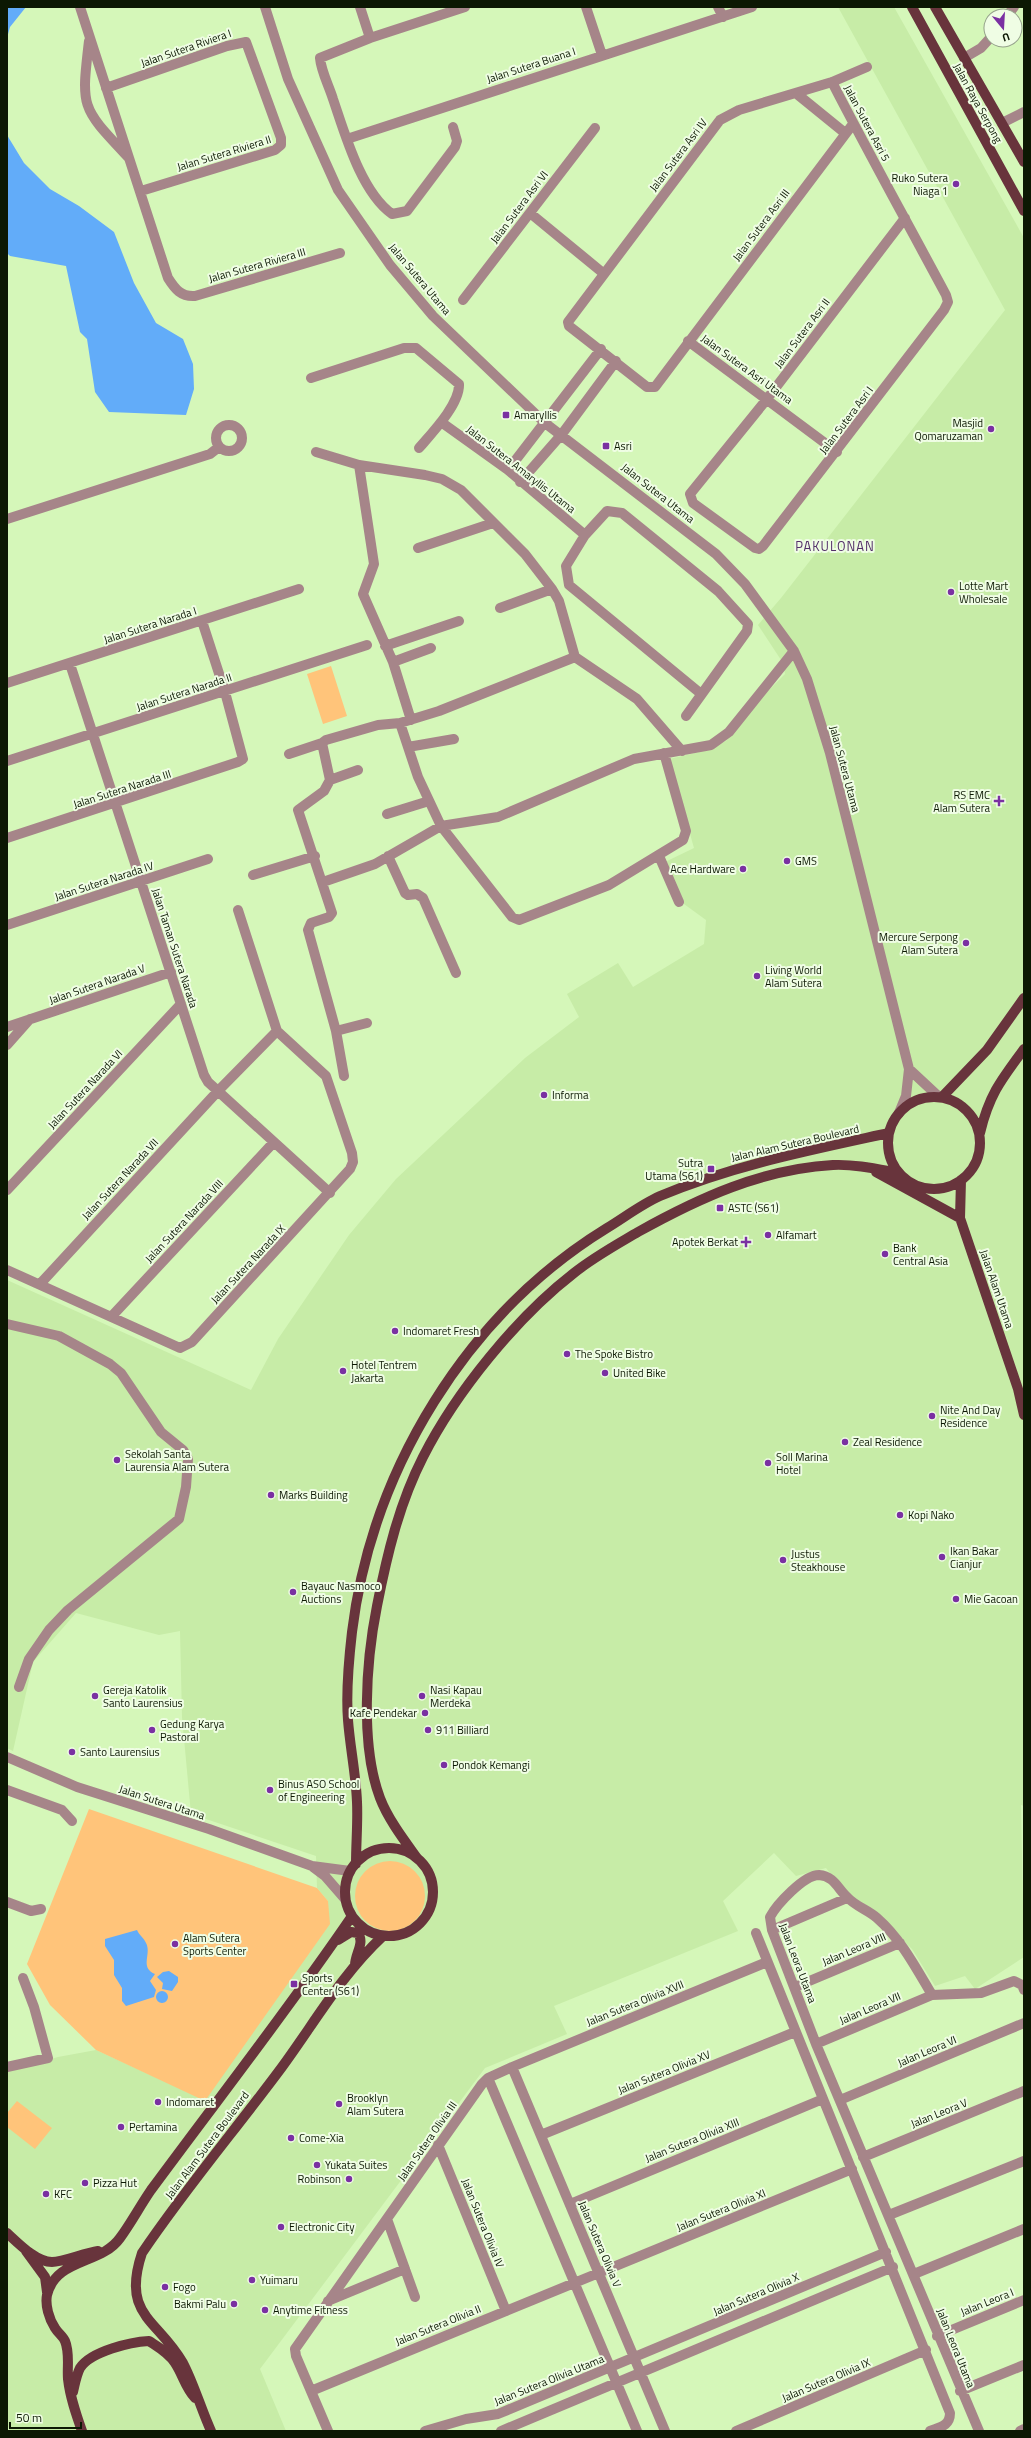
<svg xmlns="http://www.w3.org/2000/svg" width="1031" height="2438" viewBox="0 0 1031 2438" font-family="'Titillium Web',sans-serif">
	<rect width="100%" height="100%" fill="#d5f7b9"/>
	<path fill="#c7eca7" d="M 838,7 L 894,7 L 1024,238 L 1024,1806 L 1021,1805 L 1024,1957 L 975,1989 L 965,1976 L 935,1986 L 912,1949 L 865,1904 L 855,1906 L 826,1868 L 796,1876 L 774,1853 L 723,1901 L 738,1931 L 554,2006 L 567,2034 L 485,2068 L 260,2369 L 286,2431 L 10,2431 L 7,2424 L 7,2072 L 58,2057 L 96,2050 L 205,2100 L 328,1901 L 317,1888 L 316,1856 L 191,1814 L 182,1717 L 180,1631 L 159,1635 L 76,1613 L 33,1662 L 13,1751 L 7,1748 L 7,1280 L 251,1390 L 278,1339 L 349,1235 L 396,1179 L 525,1058 L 579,1017 L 567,994 L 618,963 L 633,987 L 704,944 L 706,920 L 684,904 L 665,862 L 694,848 L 669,759 L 700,752 L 726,741 L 763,696 L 785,674 L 783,663 L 758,625 L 781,598 L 1005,310 Z"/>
	<path fill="#ffc47a" d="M 331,666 L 347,716 L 323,724 L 307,674 Z
		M 89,1809 L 317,1888 L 328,1901 L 330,1924 L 205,2101 L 96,2050 L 50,2005 L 27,1964 Z
		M355 1896a35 35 0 1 1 70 0a35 35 0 1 1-70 0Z
		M 17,2101 L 52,2128 L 35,2149 L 7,2127 L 7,2113 Z"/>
	<path fill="#62acf9" d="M 7,7 L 26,7 L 10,27 L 7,38 Z
		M 7,135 L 24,163 L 50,189 L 79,206 L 114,232 L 134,283 L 156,323 L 183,339 L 193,364 L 194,389 L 186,415 L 109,412 L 95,392 L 87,339 L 80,332 L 66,266 L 10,256 L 7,253 Z
		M 137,1930 C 139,1935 144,1938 146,1943 C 152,1954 139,1967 155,1974 L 150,1981 L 156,1990 L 154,1997 L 126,2006 L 122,2001 L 122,1988 L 114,1975 L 114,1960 L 105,1946 L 105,1939 Z
		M 169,1971 L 178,1977 L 178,1982 L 172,1991 L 162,1989 L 163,1983 L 157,1977 L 163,1972 Z
		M156 1997a6 6 0 1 1 12 0a6 6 0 1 1-12 0Z"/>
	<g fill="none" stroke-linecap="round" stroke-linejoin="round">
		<path stroke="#a68589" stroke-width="10" d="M 80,7 L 168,278 C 175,289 181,297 195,296 L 340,253
			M 265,7 L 288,79 L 338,190 L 390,265 L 433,316 L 545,423 L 716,554 L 745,584 L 794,651 L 807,679 L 830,753 L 909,1069 L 906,1096 L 899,1113
			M 360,7 L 370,38
			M 586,7 L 602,55
			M 718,7 L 723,17
			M 1007,16 L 1014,7
			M 89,41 C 81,109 81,107 128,157
			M 964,58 L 981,48 L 991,37
			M 832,82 C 869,154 908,224 946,295 L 948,302 L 944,310 L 763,546 L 759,549 L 755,548 L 693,503 L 690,494 L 767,399 L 905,218
			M 106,88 L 227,46 L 246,42 L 281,138 L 281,145 L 275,150 L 141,191
			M 797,94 L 845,133
			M 1002,123 L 1024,112
			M 853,124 L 655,387 L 647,387 L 569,326 L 568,322 L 720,120 L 739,110 L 832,82 L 867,67
			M 453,127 L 457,141 L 455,147 L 407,211 L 392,214 C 361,192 345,134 333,99 C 329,86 321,71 320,58 L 370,38 L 465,7
			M 347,139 L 752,7
			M 530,213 L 603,273
			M 463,300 L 595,128
			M 688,341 L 837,452
			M 311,378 L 404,348 L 416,348 L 459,384 C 460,404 432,433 419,448
			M 441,422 L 508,470 L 585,535
			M216 438a13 13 0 1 1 26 0a13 13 0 1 1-26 0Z
			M 316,452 L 359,465 L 425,475 L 442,479 L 461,490 L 525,554 L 552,589
			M 359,465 L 374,564 L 363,594 L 393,662 L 411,720
			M 508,470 L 601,349
			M 520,482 L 562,434 L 616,361
			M 7,519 L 210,454 L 219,447
			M 418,548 L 493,523
			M 500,608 L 552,589 L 559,601 L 575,657
			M 385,646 L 459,621
			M 393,662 L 431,648
			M 70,664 L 204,1075 L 208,1082 L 330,1193
			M 7,683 L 299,589
			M 686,716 L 747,631 L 748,624 L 718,591 L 622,513 L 607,511 L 585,535 L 566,566 L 569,585 L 700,693
			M 400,723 L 418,777 L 441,826 L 498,817 L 634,759 L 711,745 L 729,732 L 794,651
			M 408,747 L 454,739
			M 289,754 L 322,743
			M 7,761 L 367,645
			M 330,780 L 358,770
			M 387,814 L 429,801
			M 7,838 L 238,762 L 243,759 L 225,692 L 202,621
			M 388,856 L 405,893 L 408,895 L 417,894 L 423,898 L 456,973
			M 659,856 L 679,902
			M 253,875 L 315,856
			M 323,882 L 375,864 L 441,826 L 512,917 L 519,920 L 609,885 L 683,840 L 686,831 L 664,753
			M 7,925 L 208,859
			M 7,1027 L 171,972
			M 336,1031 L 367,1023
			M 7,1045 L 30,1019
			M 909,1069 L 938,1096
			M 344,1076 L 336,1031 L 308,930 L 311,923 L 329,917 L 332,913 L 298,810 L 324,791 L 330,780 L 322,743 L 326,740 L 378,725 L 400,723 L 439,711 L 575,657 L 637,699 L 682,751
			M 7,1190 L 181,1004
			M 7,1270 L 180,1348 L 192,1342 L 350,1169 L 353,1162 L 352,1153 L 326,1076 L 277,1031 L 238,910
			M 40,1284 L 218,1091 L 277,1031
			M 112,1316 L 274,1142
			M 7,1324 L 59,1336 L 110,1364 L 121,1373 L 161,1432 L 183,1450 L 188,1459 L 186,1487 L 179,1519 L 68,1610 L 49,1630 L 29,1659 L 19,1687
			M 7,1757 L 77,1787 L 209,1829 L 312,1866 L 350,1871
			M 7,1790 L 62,1810 L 72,1821
			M 313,1867 L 325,1876 L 345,1899
			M 7,1902 L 31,1911 L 41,1909
			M 772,1930 L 847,1898
			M 756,1933 L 950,2413 C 950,2426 940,2427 930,2431
			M 795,1987 L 900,1943
			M 816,2044 L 932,1995
			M 7,2067 L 48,2058 L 34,2007 L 23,1978
			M 512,2067 L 665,2431
			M 488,2078 L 637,2431
			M 840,2100 L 1024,2023
			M 541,2135 L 795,2032
			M 438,2145 L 506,2311
			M 863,2157 L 1024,2091
			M 570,2204 L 823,2099
			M 889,2215 L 1024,2161
			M 387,2219 L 415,2297
			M 914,2274 L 1024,2229
			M 328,2301 L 405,2269
			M 937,2336 L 1024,2300
			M 311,2391 L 852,2169
			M 960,2391 L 1024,2365
			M 328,2431 L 296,2356 L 295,2349 L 482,2084 L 488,2078 L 512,2067 L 767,1962
			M 425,2431 L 466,2419 L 498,2414 L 886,2252
			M 501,2431 L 893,2267
			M 736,2431 L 926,2350
			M 979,2431 L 816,2044 L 772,1930 L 770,1917 C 777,1904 804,1875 819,1875 C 834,1876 838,1889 847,1897 C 855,1906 868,1910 877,1918 C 901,1939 916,1968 932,1995 L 981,1993 L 1014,1981 L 1022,1985 L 1024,1990
			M 1020,2431 L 1024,2429"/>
		<path stroke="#68343c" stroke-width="10" d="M 912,7 L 1024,211
			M 935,7 L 1024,162
			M888 1143a46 46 0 1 1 92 0a46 46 0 1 1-92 0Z
			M 942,1097 L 987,1050 L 1024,998
			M 980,1133 C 989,1095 1001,1080 1024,1049
			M 876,1172 L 960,1218
			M 961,1180 L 960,1218 L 1018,1389 L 1024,1415
			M345 1892a44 44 0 1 1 88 0a44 44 0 1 1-88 0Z
			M 417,1858 C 404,1840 388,1819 380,1798 C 360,1745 366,1661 377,1606 C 387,1555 399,1504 423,1457 C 456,1392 517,1317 574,1273 C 594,1257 616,1245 638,1232 C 699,1198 762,1169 833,1165 C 855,1164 877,1169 899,1173
			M 356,1864 C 356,1843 358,1822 357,1802 C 356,1775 350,1747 348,1720 C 346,1695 349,1658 352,1632 C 372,1469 467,1314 607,1228 C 625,1217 642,1204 660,1196 C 734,1165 811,1150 889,1133
			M 338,1940 L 351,1932 L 358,1933 C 365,1943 355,1954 355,1965
			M 7,2233 C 18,2243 36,2262 52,2262 C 63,2262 84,2253 98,2251
			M 26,2251 L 45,2277 L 47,2292
			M 73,2392 C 75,2384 76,2376 80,2368 C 91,2351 131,2342 149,2341 C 158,2347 169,2353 175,2363 C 183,2375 185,2387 195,2398
			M 82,2431 C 76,2414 70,2397 68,2379 C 67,2366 70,2353 65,2341 C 63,2336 58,2333 55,2328 C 49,2319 45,2305 47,2295 C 56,2258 101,2265 120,2238 C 131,2223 140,2206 151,2190 C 218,2099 288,2010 352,1916
			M 211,2431 C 201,2409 194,2384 183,2363 C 158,2319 121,2316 142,2253 C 185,2189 236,2129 282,2067 C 315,2022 342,1974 383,1936"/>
	</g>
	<g fill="#7a30a2" stroke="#effde4" stroke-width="1.5">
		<circle cx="956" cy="184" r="4"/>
		<rect x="502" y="411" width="8" height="8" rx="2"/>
		<circle cx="991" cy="429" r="4"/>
		<rect x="602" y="442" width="8" height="8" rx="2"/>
		<circle cx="951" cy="592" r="4"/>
		<path d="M997 795h4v4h4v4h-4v4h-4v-4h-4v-4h4z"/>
		<circle cx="787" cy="861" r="4"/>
		<circle cx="743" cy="869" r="4"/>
		<circle cx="966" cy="943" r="4"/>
		<circle cx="757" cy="976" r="4"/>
		<circle cx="544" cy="1095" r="4"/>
		<rect x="707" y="1165" width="8" height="8" rx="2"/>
		<rect x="716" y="1204" width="8" height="8" rx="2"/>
		<circle cx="768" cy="1235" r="4"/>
		<path d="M744 1236h4v4h4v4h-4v4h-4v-4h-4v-4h4z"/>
		<circle cx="885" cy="1254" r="4"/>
		<circle cx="395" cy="1331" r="4"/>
		<circle cx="567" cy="1354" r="4"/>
		<circle cx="343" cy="1371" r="4"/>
		<circle cx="605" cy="1373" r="4"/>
		<circle cx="932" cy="1416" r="4"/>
		<circle cx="845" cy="1442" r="4"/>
		<circle cx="117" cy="1460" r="4"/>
		<circle cx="768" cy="1463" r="4"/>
		<circle cx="271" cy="1495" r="4"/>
		<circle cx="900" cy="1515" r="4"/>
		<circle cx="942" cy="1557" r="4"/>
		<circle cx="783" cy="1560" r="4"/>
		<circle cx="293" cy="1592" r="4"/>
		<circle cx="956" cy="1599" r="4"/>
		<circle cx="95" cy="1696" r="4"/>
		<circle cx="422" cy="1696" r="4"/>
		<circle cx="425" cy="1713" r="4"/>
		<circle cx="152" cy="1730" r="4"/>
		<circle cx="428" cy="1730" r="4"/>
		<circle cx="72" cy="1752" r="4"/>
		<circle cx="444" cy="1765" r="4"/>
		<circle cx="270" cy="1790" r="4"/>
		<circle cx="175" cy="1944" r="4"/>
		<rect x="290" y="1980" width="8" height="8" rx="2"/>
		<circle cx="158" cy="2102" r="4"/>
		<circle cx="339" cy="2104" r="4"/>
		<circle cx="121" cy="2127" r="4"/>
		<circle cx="291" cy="2138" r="4"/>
		<circle cx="317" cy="2165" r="4"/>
		<circle cx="349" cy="2179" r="4"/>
		<circle cx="85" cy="2183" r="4"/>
		<circle cx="46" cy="2194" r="4"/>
		<circle cx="281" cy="2227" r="4"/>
		<circle cx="252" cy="2280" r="4"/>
		<circle cx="165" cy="2287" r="4"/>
		<circle cx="234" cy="2304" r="4"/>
		<circle cx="265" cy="2310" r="4"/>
	</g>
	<g text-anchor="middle" stroke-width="4" stroke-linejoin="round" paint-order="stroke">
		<g font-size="11" fill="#0c1803" stroke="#effde4">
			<text transform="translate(186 48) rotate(-19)" y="4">Jalan Sutera Riviera I</text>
			<text transform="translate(531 65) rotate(-18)" y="4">Jalan Sutera Buana I</text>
			<text transform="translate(978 103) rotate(61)" y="4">Jalan Raya Serpong</text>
			<text transform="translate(867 123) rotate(62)" y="4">Jalan Sutera Asri 5</text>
			<text transform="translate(224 153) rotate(-17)" y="4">Jalan Sutera Riviera II</text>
			<text transform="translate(678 155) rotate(-53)" y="4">Jalan Sutera Asri IV</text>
			<text transform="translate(519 207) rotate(-53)" y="4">Jalan Sutera Asri VI</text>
			<text transform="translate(761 225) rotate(-53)" y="4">Jalan Sutera Asri III</text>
			<text transform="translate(257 265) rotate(-16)" y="4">Jalan Sutera Riviera III</text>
			<text transform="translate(420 279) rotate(50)" y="4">Jalan Sutera Utama</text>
			<text transform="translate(802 333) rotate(-53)" y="4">Jalan Sutera Asri II</text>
			<text transform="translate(747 369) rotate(36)" y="4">Jalan Sutera Asri Utama</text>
			<text transform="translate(846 420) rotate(-53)" y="4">Jalan Sutera Asri I</text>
			<text transform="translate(521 469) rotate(38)" y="4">Jalan Sutera Amaryllis Utama</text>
			<text transform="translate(658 493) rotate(38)" y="4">Jalan Sutera Utama</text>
			<text transform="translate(150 625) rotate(-18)" y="4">Jalan Sutera Narada I</text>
			<text transform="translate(184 692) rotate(-18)" y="4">Jalan Sutera Narada II</text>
			<text transform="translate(845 769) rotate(75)" y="4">Jalan Sutera Utama</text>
			<text transform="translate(122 789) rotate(-18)" y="4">Jalan Sutera Narada III</text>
			<text transform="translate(104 881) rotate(-18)" y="4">Jalan Sutera Narada IV</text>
			<text transform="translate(175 948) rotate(72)" y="4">Jalan Taman Sutera Narada</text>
			<text transform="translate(97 984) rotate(-19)" y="4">Jalan Sutera Narada V</text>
			<text transform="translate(85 1089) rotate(-47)" y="4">Jalan Sutera Narada VI</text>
			<text transform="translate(795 1143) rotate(-13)" y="4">Jalan Alam Sutera Boulevard</text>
			<text transform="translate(120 1179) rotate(-47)" y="4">Jalan Sutera Narada VII</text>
			<text transform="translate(184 1221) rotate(-47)" y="4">Jalan Sutera Narada VIII</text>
			<text transform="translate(248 1264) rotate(-47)" y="4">Jalan Sutera Narada IX</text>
			<text transform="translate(997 1289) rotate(71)" y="4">Jalan Alam Utama</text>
			<text transform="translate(162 1802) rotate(18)" y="4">Jalan Sutera Utama</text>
			<text transform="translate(854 1949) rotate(-23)" y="4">Jalan Leora VIII</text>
			<text transform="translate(798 1963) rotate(69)" y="4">Jalan Leora Utama</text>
			<text transform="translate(635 2003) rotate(-22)" y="4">Jalan Sutera Olivia XVII</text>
			<text transform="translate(870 2008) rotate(-23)" y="4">Jalan Leora VII</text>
			<text transform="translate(927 2051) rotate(-23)" y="4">Jalan Leora VI</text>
			<text transform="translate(664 2072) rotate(-22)" y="4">Jalan Sutera Olivia XV</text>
			<text transform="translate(939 2113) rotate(-22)" y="4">Jalan Leora V</text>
			<text transform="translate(692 2140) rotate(-22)" y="4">Jalan Sutera Olivia XIII</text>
			<text transform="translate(427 2141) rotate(-55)" y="4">Jalan Sutera Olivia III</text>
			<text transform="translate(207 2145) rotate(-53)" y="4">Jalan Alam Sutera Boulevard</text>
			<text transform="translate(721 2210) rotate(-22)" y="4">Jalan Sutera Olivia XI</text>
			<text transform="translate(483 2223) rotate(68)" y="4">Jalan Sutera Olivia IV</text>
			<text transform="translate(600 2244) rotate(67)" y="4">Jalan Sutera Olivia V</text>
			<text transform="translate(756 2294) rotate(-23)" y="4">Jalan Sutera Olivia X</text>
			<text transform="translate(987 2302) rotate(-22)" y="4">Jalan Leora I</text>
			<text transform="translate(438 2325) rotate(-22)" y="4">Jalan Sutera Olivia II</text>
			<text transform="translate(956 2348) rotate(68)" y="4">Jalan Leora Utama</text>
			<text transform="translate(549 2380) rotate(-22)" y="4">Jalan Sutera Olivia Utama</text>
			<text transform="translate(826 2380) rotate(-23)" y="4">Jalan Sutera Olivia IX</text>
		</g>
		<g font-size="11" fill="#0c1803" stroke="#effde4" text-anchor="start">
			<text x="948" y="182" text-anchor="end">Ruko Sutera<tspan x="948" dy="13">Niaga 1</tspan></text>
			<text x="514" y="419">Amaryllis</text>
			<text x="983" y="427" text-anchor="end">Masjid<tspan x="983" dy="13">Qomaruzaman</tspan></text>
			<text x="614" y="450">Asri</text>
			<text x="959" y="590">Lotte Mart<tspan x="959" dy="13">Wholesale</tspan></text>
			<text x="990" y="799" text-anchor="end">RS EMC<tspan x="990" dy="13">Alam Sutera</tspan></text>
			<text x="795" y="865">GMS</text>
			<text x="735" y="873" text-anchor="end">Ace Hardware</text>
			<text x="958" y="941" text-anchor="end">Mercure Serpong<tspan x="958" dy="13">Alam Sutera</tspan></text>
			<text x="765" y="974">Living World<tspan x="765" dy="13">Alam Sutera</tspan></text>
			<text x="552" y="1099">Informa</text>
			<text x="703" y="1167" text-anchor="end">Sutra<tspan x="703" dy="13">Utama (S61)</tspan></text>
			<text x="728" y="1212">ASTC (S61)</text>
			<text x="776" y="1239">Alfamart</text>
			<text x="738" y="1246" text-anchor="end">Apotek Berkat</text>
			<text x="893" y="1252">Bank<tspan x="893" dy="13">Central Asia</tspan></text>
			<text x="403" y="1335">Indomaret Fresh</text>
			<text x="575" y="1358">The Spoke Bistro</text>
			<text x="351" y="1369">Hotel Tentrem<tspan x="351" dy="13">Jakarta</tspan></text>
			<text x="613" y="1377">United Bike</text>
			<text x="940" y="1414">Nite And Day<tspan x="940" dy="13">Residence</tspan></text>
			<text x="853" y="1446">Zeal Residence</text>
			<text x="125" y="1458">Sekolah Santa<tspan x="125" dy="13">Laurensia Alam Sutera</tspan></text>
			<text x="776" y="1461">Soll Marina<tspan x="776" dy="13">Hotel</tspan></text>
			<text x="279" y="1499">Marks Building</text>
			<text x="908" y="1519">Kopi Nako</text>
			<text x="950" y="1555">Ikan Bakar<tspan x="950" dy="13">Cianjur</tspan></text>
			<text x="791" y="1558">Justus<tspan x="791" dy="13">Steakhouse</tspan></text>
			<text x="301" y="1590">Bayauc Nasmoco<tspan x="301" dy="13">Auctions</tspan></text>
			<text x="964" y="1603">Mie Gacoan</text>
			<text x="103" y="1694">Gereja Katolik<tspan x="103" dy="13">Santo Laurensius</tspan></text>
			<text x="430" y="1694">Nasi Kapau<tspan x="430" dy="13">Merdeka</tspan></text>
			<text x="417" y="1717" text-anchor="end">Kafe Pendekar</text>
			<text x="160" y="1728">Gedung Karya<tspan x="160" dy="13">Pastoral</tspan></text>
			<text x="436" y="1734">911 Billiard</text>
			<text x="80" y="1756">Santo Laurensius</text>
			<text x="452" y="1769">Pondok Kemangi</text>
			<text x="278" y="1788">Binus ASO School<tspan x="278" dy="13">of Engineering</tspan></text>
			<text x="183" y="1942">Alam Sutera<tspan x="183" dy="13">Sports Center</tspan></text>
			<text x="302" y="1982">Sports<tspan x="302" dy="13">Center (S61)</tspan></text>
			<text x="347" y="2102">Brooklyn<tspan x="347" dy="13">Alam Sutera</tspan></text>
			<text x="166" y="2106">Indomaret</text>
			<text x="129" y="2131">Pertamina</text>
			<text x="299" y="2142">Come-Xia</text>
			<text x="325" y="2169">Yukata Suites</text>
			<text x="341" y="2183" text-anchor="end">Robinson</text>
			<text x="93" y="2187">Pizza Hut</text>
			<text x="54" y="2198">KFC</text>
			<text x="289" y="2231">Electronic City</text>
			<text x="260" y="2284">Yuimaru</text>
			<text x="173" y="2291">Fogo</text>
			<text x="226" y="2308" text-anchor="end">Bakmi Palu</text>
			<text x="273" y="2314">Anytime Fitness</text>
		</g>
		<g font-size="13" letter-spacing="1" fill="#533069" stroke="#effde4">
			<text x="835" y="551">PAKULONAN</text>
		</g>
	</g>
	<rect width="1031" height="2438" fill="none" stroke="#0c1803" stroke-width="16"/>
	<g transform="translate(1003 28) rotate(162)"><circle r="19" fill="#effde4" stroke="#94a18a"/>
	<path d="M0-3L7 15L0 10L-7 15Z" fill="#7a30a2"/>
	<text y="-6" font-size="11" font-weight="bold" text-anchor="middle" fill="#0c1803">U</text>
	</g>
	<path d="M10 2422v6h71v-6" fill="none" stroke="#0c1803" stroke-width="2"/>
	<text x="16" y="2422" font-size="12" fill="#0c1803" stroke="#effde4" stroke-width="3" paint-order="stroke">50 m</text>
</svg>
